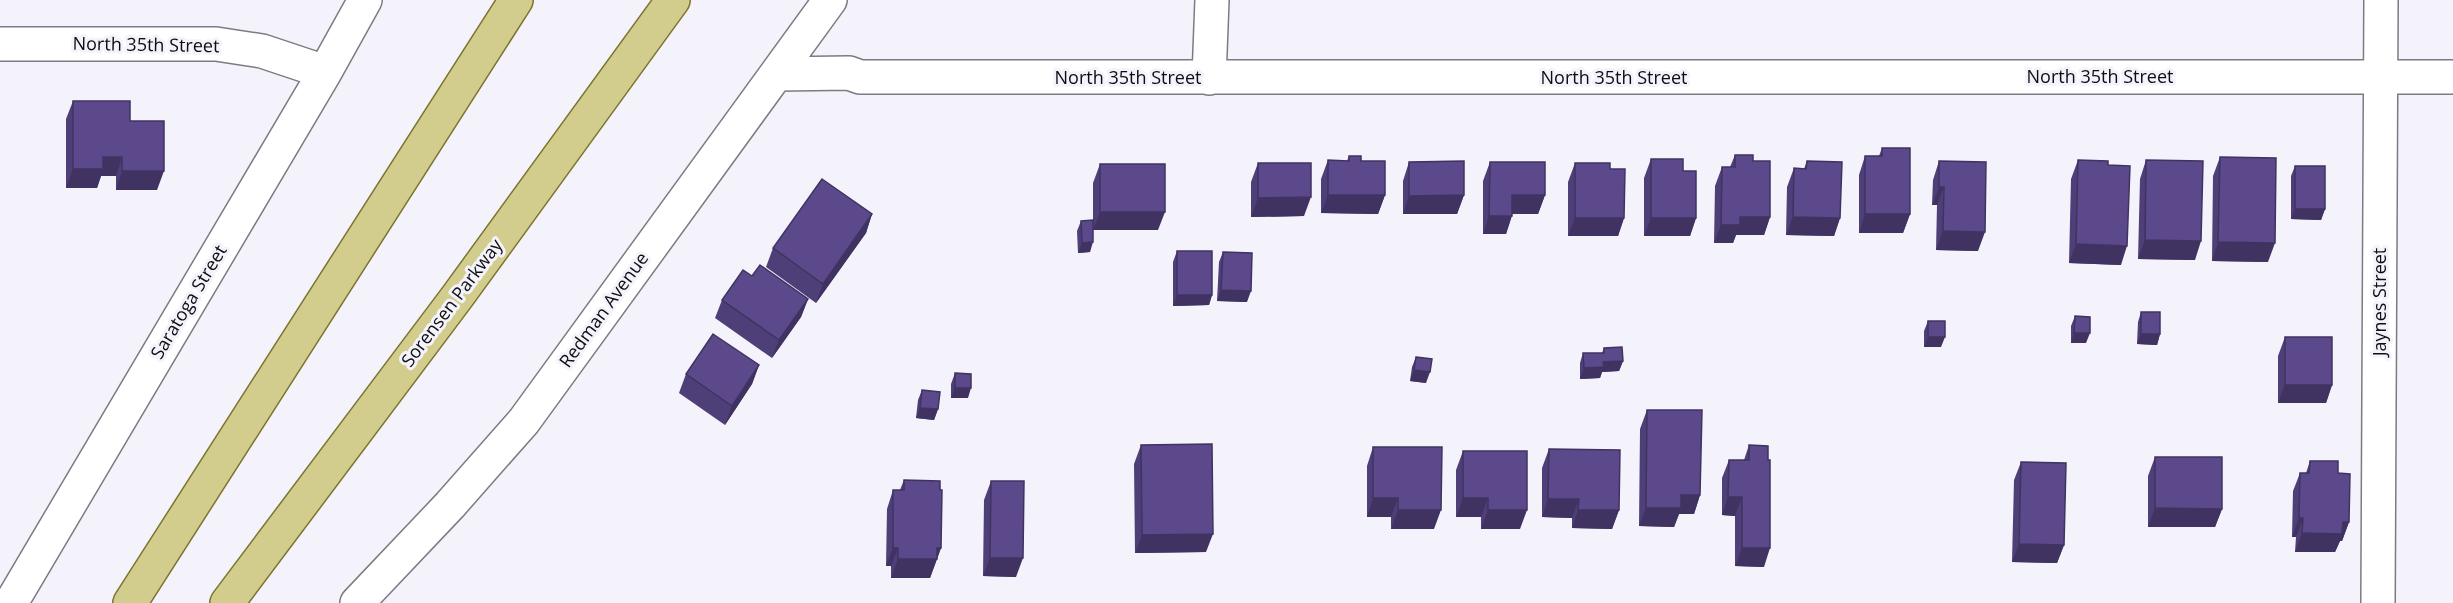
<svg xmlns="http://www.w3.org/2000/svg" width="2453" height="603" viewBox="0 0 2453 603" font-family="'Open Sans',sans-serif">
	<rect width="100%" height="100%" fill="#f4f3fb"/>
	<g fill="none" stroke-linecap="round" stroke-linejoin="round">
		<defs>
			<path id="minor" d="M 0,44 L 216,44 L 262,51 L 325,72
				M 777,74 L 849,73 L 860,77 L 2453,77
				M 1209,78 L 1212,0
				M 11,603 L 325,72 L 365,0
				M 357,603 L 450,505 L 524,421 L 830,0
				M 2378,603 L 2381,0"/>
			<path id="primary" d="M 130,603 L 516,0
				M 227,603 L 457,297 L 673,0"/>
		</defs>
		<use href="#minor" stroke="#7c7b82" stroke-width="36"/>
		<use href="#primary" stroke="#7b7430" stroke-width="36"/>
		<use href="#minor" stroke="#fff" stroke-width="33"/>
		<use href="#primary" stroke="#d3cd8d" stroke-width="33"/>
	</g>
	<path fill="#4e3f78" d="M 73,101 L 130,121 L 157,190 L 116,190 L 116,176 L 101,176 L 97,188 L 66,188 L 66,119 Z
		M 1882,148 L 1910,214 L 1903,233 L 1859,233 L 1859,175 L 1865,156 L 1879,156 Z
		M 1735,155 L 1753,161 L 1770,217 L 1764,235 L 1736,235 L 1733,243 L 1714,243 L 1715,186 L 1722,167 L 1730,167 Z
		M 1349,156 L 1361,161 L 1385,195 L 1378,214 L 1321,213 L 1321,179 L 1328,160 L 1347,161 Z
		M 2220,157 L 2268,262 L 2212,261 L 2213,176 Z
		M 1651,159 L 1683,171 L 1696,218 L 1690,236 L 1644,236 L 1644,178 Z
		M 2078,160 L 2108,165 L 2121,265 L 2069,263 L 2071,179 Z
		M 2146,160 L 2195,260 L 2138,259 L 2140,179 Z
		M 1807,161 L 1840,218 L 1834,236 L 1786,235 L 1787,187 L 1794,168 L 1804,169 Z
		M 1939,161 L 1978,251 L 1936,250 L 1937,205 L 1932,205 L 1933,180 Z
		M 1409,162 L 1464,195 L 1457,214 L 1403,214 L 1403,181 Z
		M 1490,162 L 1545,195 L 1538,214 L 1512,214 L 1506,234 L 1483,234 L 1483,181 Z
		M 1258,163 L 1304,216 L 1251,217 L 1251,182 Z
		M 1575,163 L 1610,169 L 1624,218 L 1618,236 L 1568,236 L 1568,182 Z
		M 1100,164 L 1158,230 L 1093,230 L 1090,252 L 1078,253 L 1077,231 L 1081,221 L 1093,228 L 1093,183 Z
		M 2295,166 L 2325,209 L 2321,220 L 2291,219 L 2291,176 Z
		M 872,214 L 866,233 L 816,303 L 766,267 L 773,248 Z
		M 1177,251 L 1212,295 L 1209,305 L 1173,306 L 1173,262 Z
		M 1223,252 L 1247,302 L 1217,301 L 1219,262 Z
		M 752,276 L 808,299 L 801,317 L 772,358 L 715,318 L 722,300 Z
		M 2141,312 L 2160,334 L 2157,345 L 2137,344 L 2138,322 Z
		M 2075,316 L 2086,343 L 2071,343 L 2071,326 Z
		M 1928,321 L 1941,347 L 1924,347 L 1924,331 Z
		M 2285,337 L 2332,385 L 2326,403 L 2278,403 L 2278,356 Z
		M 1604,348 L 1623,361 L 1619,371 L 1602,372 L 1600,378 L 1580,379 L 1580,363 L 1583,353 L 1602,353 Z
		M 1416,357 L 1426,383 L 1410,381 L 1412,367 Z
		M 759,365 L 752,384 L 725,425 L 679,393 L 686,374 Z
		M 955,373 L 968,398 L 951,398 L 951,384 Z
		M 922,390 L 938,409 L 934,420 L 916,418 L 918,400 Z
		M 1647,410 L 1700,495 L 1694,514 L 1679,514 L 1674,527 L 1639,526 L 1640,429 Z
		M 1141,445 L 1206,552 L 1135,553 L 1134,464 Z
		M 1749,445 L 1764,567 L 1735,566 L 1735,516 L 1722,515 L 1722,478 L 1729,460 L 1744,460 Z
		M 1373,447 L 1434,529 L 1391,529 L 1391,517 L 1367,517 L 1367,466 Z
		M 1549,449 L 1619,510 L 1612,529 L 1572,528 L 1572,518 L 1542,517 L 1542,468 Z
		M 1463,451 L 1520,529 L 1481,529 L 1481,517 L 1456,517 L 1456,470 Z
		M 2155,457 L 2222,509 L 2215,527 L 2148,527 L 2148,476 Z
		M 2310,461 L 2338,473 L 2349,522 L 2342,541 L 2340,541 L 2335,552 L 2295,552 L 2296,537 L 2292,537 L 2293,491 L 2300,473 L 2306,473 Z
		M 2021,462 L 2064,545 L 2057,563 L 2012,562 L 2014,480 Z
		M 904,480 L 941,548 L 930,578 L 891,578 L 891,566 L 886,566 L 887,509 L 893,490 L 900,490 Z
		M 991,481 L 1016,577 L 983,576 L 984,500 Z"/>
	<path fill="#403361" d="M 103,157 L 122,157 L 116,176 L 101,176 L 97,188 L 66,188 L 73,169 Z
		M 122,171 L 164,171 L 157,190 L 116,190 Z
		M 1939,187 L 1944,187 L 1937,205 L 1932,205 Z
		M 1328,195 L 1385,195 L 1378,214 L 1321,213 Z
		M 1464,195 L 1457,214 L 1403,214 L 1409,196 Z
		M 1512,195 L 1545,195 L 1538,214 L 1506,214 Z
		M 1311,197 L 1304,216 L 1251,217 L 1258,198 Z
		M 2295,209 L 2325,209 L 2321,220 L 2291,219 Z
		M 1100,212 L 1165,212 L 1158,230 L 1093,230 Z
		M 872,214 L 866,233 L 816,303 L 823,284 Z
		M 1865,214 L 1910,214 L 1903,233 L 1859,233 Z
		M 1489,216 L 1512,216 L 1506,234 L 1483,234 Z
		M 1740,217 L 1770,217 L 1764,235 L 1736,235 L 1733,243 L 1714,243 L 1721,225 Z
		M 1793,217 L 1840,218 L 1834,236 L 1786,235 Z
		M 1575,218 L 1624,218 L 1618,236 L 1568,236 Z
		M 1651,218 L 1696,218 L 1690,236 L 1644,236 Z
		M 1943,231 L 1985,232 L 1978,251 L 1936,250 Z
		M 2145,240 L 2201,241 L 2195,260 L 2138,259 Z
		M 1093,242 L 1090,252 L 1078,253 L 1082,243 Z
		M 2218,242 L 2275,243 L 2268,262 L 2212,261 Z
		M 2076,244 L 2127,246 L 2121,265 L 2069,263 Z
		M 1221,290 L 1251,291 L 1247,302 L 1217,301 Z
		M 1177,295 L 1212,295 L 1209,305 L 1173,306 Z
		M 808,299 L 801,317 L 772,358 L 779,340 Z
		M 2074,333 L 2090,333 L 2086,343 L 2071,343 Z
		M 2141,334 L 2160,334 L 2157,345 L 2137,344 Z
		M 1928,337 L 1945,337 L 1941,347 L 1924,347 Z
		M 1623,361 L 1619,371 L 1602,372 L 1600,378 L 1580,379 L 1584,368 L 1603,362 Z
		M 759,365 L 752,384 L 725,425 L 732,406 Z
		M 1414,370 L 1430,372 L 1426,383 L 1410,381 Z
		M 2285,385 L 2332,385 L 2326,403 L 2278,403 Z
		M 955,388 L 971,388 L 968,398 L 951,398 Z
		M 920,408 L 938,409 L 934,420 L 916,418 Z
		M 1681,495 L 1700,495 L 1694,514 L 1679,514 L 1674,527 L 1639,526 L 1646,508 Z
		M 1728,497 L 1742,497 L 1735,516 L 1722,515 Z
		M 1373,498 L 1398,498 L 1391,517 L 1367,517 Z
		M 1463,498 L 1488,498 L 1481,517 L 1456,517 Z
		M 1548,499 L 1579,499 L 1572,518 L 1542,517 Z
		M 2155,508 L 2222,509 L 2215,527 L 2148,527 Z
		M 1398,510 L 1441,510 L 1434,529 L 1391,529 Z
		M 1488,510 L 1527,510 L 1520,529 L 1481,529 Z
		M 1578,510 L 1619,510 L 1612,529 L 1572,528 Z
		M 2299,518 L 2303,518 L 2296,537 L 2292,537 Z
		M 2343,522 L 2349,522 L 2342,541 L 2340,541 L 2335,552 L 2295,552 L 2302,533 Z
		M 1213,534 L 1206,552 L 1135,553 L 1142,535 Z
		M 2019,544 L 2064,545 L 2057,563 L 2012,562 Z
		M 893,548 L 898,548 L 891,566 L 886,566 Z
		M 937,548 L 941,548 L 930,578 L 891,578 L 898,559 Z
		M 1742,548 L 1770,548 L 1764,567 L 1735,566 Z
		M 990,558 L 1023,558 L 1016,577 L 983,576 Z"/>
	<path fill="#5b498b" stroke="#403361" stroke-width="1.5" d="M 73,101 L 130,101 L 130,121 L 164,121 L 164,171 L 122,171 L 122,157 L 103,157 L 103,169 L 73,169 Z
		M 1882,148 L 1910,148 L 1910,214 L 1865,214 L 1865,156 L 1882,156 Z
		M 1735,155 L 1753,155 L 1753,161 L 1770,161 L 1770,217 L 1740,217 L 1740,225 L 1721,225 L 1722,167 L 1735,167 Z
		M 1349,156 L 1361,156 L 1361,161 L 1385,161 L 1385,195 L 1328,195 L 1328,160 L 1349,161 Z
		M 2220,157 L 2276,158 L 2275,243 L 2218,242 Z
		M 1651,159 L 1683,159 L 1683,171 L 1696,171 L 1696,218 L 1651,218 Z
		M 2078,160 L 2108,161 L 2108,165 L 2130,166 L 2127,246 L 2076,244 Z
		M 2146,160 L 2203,161 L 2201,241 L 2145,240 Z
		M 1464,161 L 1464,195 L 1409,196 L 1409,162 Z
		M 1807,161 L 1842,162 L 1840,218 L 1793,217 L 1794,168 L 1806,169 Z
		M 1939,161 L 1986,162 L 1985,232 L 1943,231 L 1944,187 L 1939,187 Z
		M 1490,162 L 1545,162 L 1545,195 L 1512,195 L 1512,216 L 1489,216 Z
		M 1258,163 L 1311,163 L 1311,197 L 1258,198 Z
		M 1575,163 L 1610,163 L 1610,169 L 1625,169 L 1624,218 L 1575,218 Z
		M 1100,164 L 1165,164 L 1165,212 L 1100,212 Z
		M 2295,166 L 2325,166 L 2325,209 L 2295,209 Z
		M 822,179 L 872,214 L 823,284 L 773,248 Z
		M 1093,220 L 1093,242 L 1082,243 L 1081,221 Z
		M 1177,251 L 1212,251 L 1212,295 L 1177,295 Z
		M 1223,252 L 1252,253 L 1251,291 L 1221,290 Z
		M 760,265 L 808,299 L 779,340 L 722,300 L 743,270 L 752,276 Z
		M 2141,312 L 2160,312 L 2160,334 L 2141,334 Z
		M 2075,316 L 2090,317 L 2090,333 L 2074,333 Z
		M 1928,321 L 1945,321 L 1945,337 L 1928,337 Z
		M 713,334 L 759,365 L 732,406 L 686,374 Z
		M 2285,337 L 2332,337 L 2332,385 L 2285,385 Z
		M 1622,347 L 1623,361 L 1603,362 L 1604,367 L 1584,368 L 1583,353 L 1604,353 L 1604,348 Z
		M 1416,357 L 1432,359 L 1430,372 L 1414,370 Z
		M 955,373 L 971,374 L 971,388 L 955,388 Z
		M 922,390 L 940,392 L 938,409 L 920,408 Z
		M 1647,410 L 1702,410 L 1700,495 L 1681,495 L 1681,508 L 1646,508 Z
		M 1212,444 L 1213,534 L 1142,535 L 1141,445 Z
		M 1749,445 L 1768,446 L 1768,460 L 1770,460 L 1770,548 L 1742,548 L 1742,497 L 1728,497 L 1729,460 L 1749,460 Z
		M 1373,447 L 1442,447 L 1441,510 L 1398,510 L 1398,498 L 1373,498 Z
		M 1549,449 L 1620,450 L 1619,510 L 1578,510 L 1579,499 L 1548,499 Z
		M 1463,451 L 1527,451 L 1527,510 L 1488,510 L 1488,498 L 1463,498 Z
		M 2155,457 L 2222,457 L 2222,509 L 2155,508 Z
		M 2310,461 L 2338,461 L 2338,473 L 2350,474 L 2349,522 L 2343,522 L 2342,534 L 2302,533 L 2303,518 L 2299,518 L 2300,473 L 2309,473 Z
		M 2021,462 L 2066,463 L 2064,545 L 2019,544 Z
		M 904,480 L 940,481 L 940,490 L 942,490 L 941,548 L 937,548 L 937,559 L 898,559 L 898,548 L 893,548 L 893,490 L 904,490 Z
		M 991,481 L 1024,481 L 1023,558 L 990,558 Z"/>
	<g text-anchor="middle" stroke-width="6" stroke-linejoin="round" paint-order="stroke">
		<g font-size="18" fill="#0e0d10" stroke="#f4f3fb">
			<text transform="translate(146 45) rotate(1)" y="6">North 35th Street</text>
			<text x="2100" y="83">North 35th Street</text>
			<text x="1128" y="84">North 35th Street</text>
			<text x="1614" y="84">North 35th Street</text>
			<text transform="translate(189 302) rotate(-59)" y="6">Saratoga Street</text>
			<text transform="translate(2380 302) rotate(-90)" y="6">Jaynes Street</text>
			<text transform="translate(452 303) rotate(-53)" y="6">Sorensen Parkway</text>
			<text transform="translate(604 310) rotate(-54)" y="6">Redman Avenue</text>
		</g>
	</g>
</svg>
